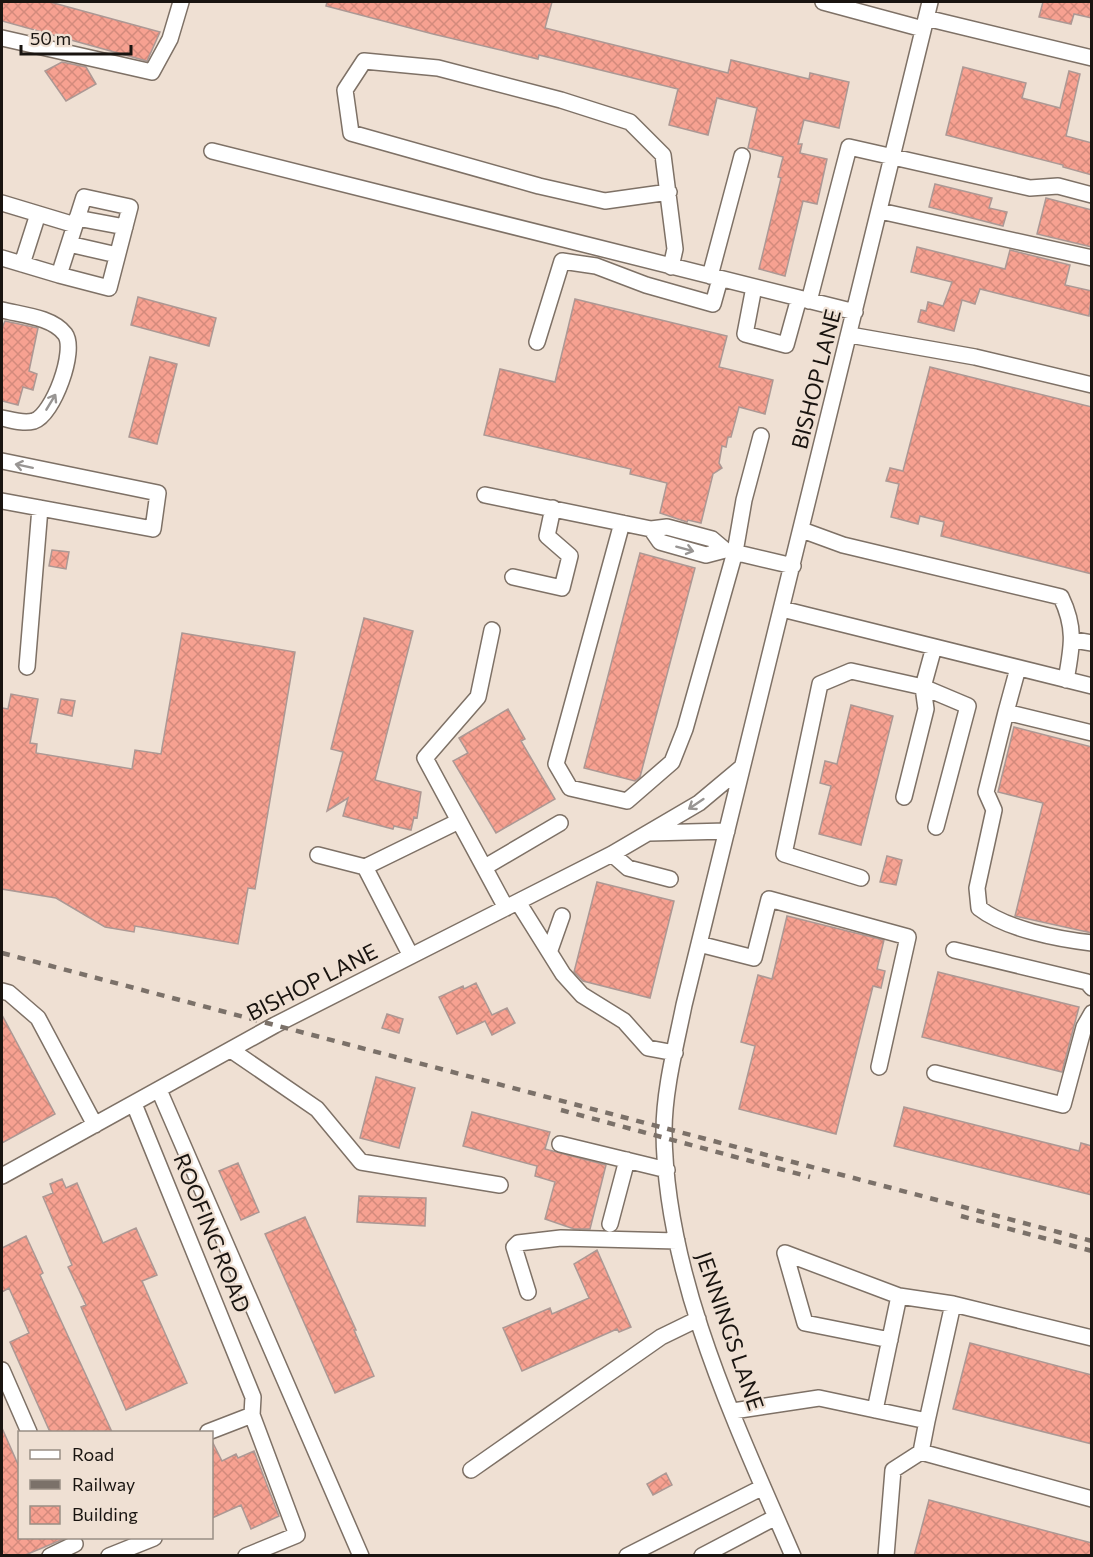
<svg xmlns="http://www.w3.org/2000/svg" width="1093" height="1557" viewBox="0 0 1093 1557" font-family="Commissioner,sans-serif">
	<defs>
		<pattern id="building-cross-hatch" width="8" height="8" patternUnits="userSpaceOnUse" patternTransform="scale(1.5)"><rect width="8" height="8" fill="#f7a191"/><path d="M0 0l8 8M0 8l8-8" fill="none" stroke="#d38a7c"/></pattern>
	</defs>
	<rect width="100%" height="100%" fill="#efe0d3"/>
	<path fill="url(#building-cross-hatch)" stroke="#ac9894" stroke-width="1.5" d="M 2,2 L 50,2 L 160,32 L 147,61 L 2,21 Z
		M 327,2 L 552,2 L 545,28 L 728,73 L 731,60 L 809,79 L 810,73 L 849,82 L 839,128 L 804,120 L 798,144 L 802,144 L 800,153 L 827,159 L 817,204 L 803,201 L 785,276 L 759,269 L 781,178 L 778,177 L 783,157 L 748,148 L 757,108 L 717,98 L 708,135 L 669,125 L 678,89 L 539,55 L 538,59 L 433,34 L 326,6 Z
		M 1043,2 L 1092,2 L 1092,18 L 1074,14 L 1071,24 L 1039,17 Z
		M 62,62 L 86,67 L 96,84 L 66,101 L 45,71 Z
		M 963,67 L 1026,83 L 1022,98 L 1060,108 L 1069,71 L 1080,74 L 1066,136 L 1092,143 L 1092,175 L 1063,167 L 1063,165 L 946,135 Z
		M 935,184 L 992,198 L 989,208 L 1007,212 L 1003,226 L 929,207 Z
		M 1046,198 L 1092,210 L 1092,247 L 1037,234 Z
		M 917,247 L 1005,269 L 1010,250 L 1070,265 L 1065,285 L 1092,291 L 1089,316 L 980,289 L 975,304 L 962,300 L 954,331 L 918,322 L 921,310 L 926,311 L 928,302 L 943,306 L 952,282 L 911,272 Z
		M 138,297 L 216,318 L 209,346 L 131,325 Z
		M 575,299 L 727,336 L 719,367 L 773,380 L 765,414 L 739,407 L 731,437 L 728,437 L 726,447 L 722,446 L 719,463 L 722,468 L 713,474 L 701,523 L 688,520 L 687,522 L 660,513 L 667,483 L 630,474 L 631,469 L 484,435 L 500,369 L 555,382 Z
		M 5,321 L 38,328 L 29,371 L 37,374 L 33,390 L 23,387 L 18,405 L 2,401 L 2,328 Z
		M 150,357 L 177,364 L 157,444 L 129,437 Z
		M 930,367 L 1092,407 L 1092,574 L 941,536 L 944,522 L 920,516 L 918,524 L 891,517 L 899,484 L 886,481 L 890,468 L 903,471 Z
		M 52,550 L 69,552 L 66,569 L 49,566 Z
		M 640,553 L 695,568 L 640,777 L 635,781 L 584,768 Z
		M 364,618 L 413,631 L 375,780 L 421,792 L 417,818 L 414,817 L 411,830 L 394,826 L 393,829 L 343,816 L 348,798 L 327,811 L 343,752 L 331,749 Z
		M 182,633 L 295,652 L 255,889 L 248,888 L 238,944 L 135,926 L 134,932 L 105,927 L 56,898 L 2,889 L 2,708 L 8,709 L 11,694 L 38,699 L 30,743 L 37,744 L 36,753 L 132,769 L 135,750 L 161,754 Z
		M 61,699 L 75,701 L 72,716 L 58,713 Z
		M 851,705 L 893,716 L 861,845 L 819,834 L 831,786 L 820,783 L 825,761 L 837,764 Z
		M 508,709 L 525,739 L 521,741 L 555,799 L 496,833 L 453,761 L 468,753 L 459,738 Z
		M 1014,727 L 1092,747 L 1092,933 L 1015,916 L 1043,803 L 998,792 Z
		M 887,856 L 902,860 L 896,885 L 880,882 Z
		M 597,882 L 674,901 L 650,998 L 583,981 L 574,972 Z
		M 787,916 L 884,940 L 877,969 L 885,971 L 881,988 L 873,986 L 836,1134 L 739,1109 L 755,1046 L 741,1042 L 758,975 L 772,979 Z
		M 938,972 L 1079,1007 L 1062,1072 L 922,1037 Z
		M 476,983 L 492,1015 L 507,1008 L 515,1023 L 492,1035 L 485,1021 L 457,1034 L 439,997 L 463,986 L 464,989 Z
		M 387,1014 L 403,1019 L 399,1033 L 382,1028 Z
		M 2,1015 L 55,1114 L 2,1143 Z
		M 376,1077 L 415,1088 L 399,1148 L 360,1138 Z
		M 904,1107 L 1079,1151 L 1081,1143 L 1092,1146 L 1092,1195 L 894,1146 Z
		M 472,1112 L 550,1132 L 545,1149 L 606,1165 L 590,1229 L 574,1229 L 545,1219 L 555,1182 L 535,1176 L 537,1166 L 463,1146 Z
		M 238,1163 L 259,1212 L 241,1220 L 219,1171 Z
		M 62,1179 L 66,1188 L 77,1183 L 103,1243 L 136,1228 L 157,1275 L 142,1281 L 187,1383 L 126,1410 L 81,1307 L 86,1305 L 68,1267 L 72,1265 L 43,1197 L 53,1193 L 50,1184 Z
		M 359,1196 L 426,1198 L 425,1226 L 357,1222 Z
		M 305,1217 L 356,1330 L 354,1330 L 374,1376 L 335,1393 L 265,1234 Z
		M 26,1236 L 43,1273 L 40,1275 L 112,1432 L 50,1432 L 10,1342 L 29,1333 L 9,1288 L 2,1292 L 2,1248 Z
		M 597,1250 L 631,1327 L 619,1332 L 617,1329 L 522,1371 L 503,1328 L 550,1308 L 552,1314 L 589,1298 L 574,1264 Z
		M 970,1343 L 1092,1375 L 1092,1444 L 953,1409 Z
		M 2,1428 L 20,1469 L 20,1538 L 66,1538 L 23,1556 L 2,1556 Z
		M 212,1441 L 222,1461 L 236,1454 L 238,1458 L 254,1451 L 279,1516 L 251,1529 L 241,1505 L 212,1518 Z
		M 666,1473 L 672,1485 L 653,1495 L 647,1484 Z
		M 929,1500 L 1092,1543 L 1092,1556 L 914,1556 Z"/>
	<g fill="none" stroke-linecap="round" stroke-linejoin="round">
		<defs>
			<path id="minor" d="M 823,2 L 923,29
				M 926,18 L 1092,58
				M 2,38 L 152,72 L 170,39 L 181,2
				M 212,151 L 855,312
				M 669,192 L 605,201 L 539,186 L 351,133 L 345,90 L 364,61 L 438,68 L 561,100 L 630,122 L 663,155 L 675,249 L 671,267
				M 2,203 L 75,225
				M 880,211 L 1092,258
				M 77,218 L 125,227
				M 69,244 L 117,255
				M 2,258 L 59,275 L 84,197 L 130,207 L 109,288 L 59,275
				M 22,264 L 38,214
				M 710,276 L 742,156
				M 754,287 L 745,334 L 786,345 L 799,298
				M 809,301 L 849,147 L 1030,188 L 1058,186 L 1092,195
				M 2,310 C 22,315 52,317 65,334 C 77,350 53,415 34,421 C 23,424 12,420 2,418
				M 850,335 L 975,357 L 1092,385
				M 537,342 L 562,261 L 596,266 L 646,285 L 713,304 L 720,279
				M 2,461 L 158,493 L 153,529 L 2,501
				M 485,495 L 651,529
				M 622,523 L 556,764 L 570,788 L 627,801 L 672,762 L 685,729 L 735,552 L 744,500 L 761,436
				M 802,530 L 843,545 L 1061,597 C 1076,628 1072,647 1066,680
				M 725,550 L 706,555 L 660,542 L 651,529 L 667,527 L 712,539 L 725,550 L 793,566
				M 513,577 L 562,588 L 570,556 L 547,536 L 553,508
				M 782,609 L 1092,686
				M 492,630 L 478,697 L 425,758 L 506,908
				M 1074,640 L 1092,643
				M 27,667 L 40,508
				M 1018,668 L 1006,712 L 1092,733
				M 923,687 L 968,706 L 936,827
				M 1006,712 L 986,792 L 994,810 L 977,888 L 979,908 C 1006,929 1057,939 1092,943
				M 904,797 L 926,709 L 923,687
				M 649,833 L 727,831
				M 612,854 L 628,868 L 670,879
				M 318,855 L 365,867
				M 485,867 L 560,823
				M 861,878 L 784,854 L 820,684 L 851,671 L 923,687 L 934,647
				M 518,902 L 563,974 L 582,995 L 624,1021 L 648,1048 L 675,1053
				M 699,944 L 754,958 L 769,899 L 908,937 L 879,1067
				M 550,950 L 562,916
				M 954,950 L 1087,982 L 1092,988
				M 411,956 L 365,867 L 459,821
				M 2,991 L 9,993 L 38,1018 L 95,1125
				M 231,1050 L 317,1109 L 361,1162 L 500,1185
				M 935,1073 L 1063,1105 L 1084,1027 L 1092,1013
				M 159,1090 L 361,1556
				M 134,1104 L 253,1397 L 252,1415 L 208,1432
				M 560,1144 L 667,1170
				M 2,1176 L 275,1025 L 612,854 L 699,803 L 742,767
				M 610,1224 L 627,1160
				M 528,1292 L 514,1247 L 518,1243 L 561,1238 L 677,1241
				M 953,1304 L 1092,1338
				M 890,1340 L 805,1323 L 785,1253 L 899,1296
				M 2,1370 L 29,1432
				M 875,1410 L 899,1296 L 953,1304 L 927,1421
				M 733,1411 L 819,1398 L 927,1421 L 921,1452 L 1092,1499
				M 471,1470 L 661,1337 L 698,1319
				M 50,1556 L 75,1544
				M 109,1556 L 154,1538
				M 246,1556 L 297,1535 L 252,1415
				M 627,1556 L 763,1487
				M 702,1556 L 776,1517
				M 793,1556 C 736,1424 665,1277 664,1131 C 664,1090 676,1045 684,1005 L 930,2
				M 886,1556 L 893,1470 L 921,1452"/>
		</defs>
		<use href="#minor" stroke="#7e7166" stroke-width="18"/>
		<use href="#minor" stroke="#fff" stroke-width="15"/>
		<path stroke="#7b7169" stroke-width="4.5" stroke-dasharray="8 8" stroke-linecap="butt" d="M 2,953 L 1092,1241
			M 561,1110 L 810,1177
			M 961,1216 L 1092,1251"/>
	</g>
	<defs><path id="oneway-shaft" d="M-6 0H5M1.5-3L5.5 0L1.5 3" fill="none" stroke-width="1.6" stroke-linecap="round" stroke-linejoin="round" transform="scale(1.5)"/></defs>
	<g stroke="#989593">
		<use href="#oneway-shaft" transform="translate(51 402) rotate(-59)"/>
		<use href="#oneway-shaft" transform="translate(24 466) rotate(-168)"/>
		<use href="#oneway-shaft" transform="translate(685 549) rotate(15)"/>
		<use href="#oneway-shaft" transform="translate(696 804) rotate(146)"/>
	</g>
	<g text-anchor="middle" stroke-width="4.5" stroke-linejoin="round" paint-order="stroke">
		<g font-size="22" fill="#191410" stroke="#efe0d3">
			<text transform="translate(816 379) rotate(-76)" y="8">BISHOP LANE</text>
			<text transform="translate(312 982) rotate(-27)" y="8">BISHOP LANE</text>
			<text transform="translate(212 1233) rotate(68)" y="8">ROOFING ROAD</text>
			<text transform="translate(730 1331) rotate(71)" y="8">JENNINGS LANE</text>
		</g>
	</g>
	<rect width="1093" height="1557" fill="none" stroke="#191410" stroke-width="6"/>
	<rect x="18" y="1431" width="195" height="108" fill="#efe0d3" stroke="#998e85" stroke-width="1.5"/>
	<rect x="30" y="1450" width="30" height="9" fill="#ffffff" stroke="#998e85" stroke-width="1.5"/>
	<text x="72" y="1461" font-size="18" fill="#191410">Road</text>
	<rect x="30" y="1480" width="30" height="9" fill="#7b7169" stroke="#998e85" stroke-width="1.5"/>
	<text x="72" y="1491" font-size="18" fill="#191410">Railway</text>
	<rect x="30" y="1506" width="30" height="18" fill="url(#building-cross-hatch)" stroke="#998e85" stroke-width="1.5"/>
	<text x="72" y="1521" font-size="18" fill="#191410">Building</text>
	<path d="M21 45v9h110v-9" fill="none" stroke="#191410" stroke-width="3"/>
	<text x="30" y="45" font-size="18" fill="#191410" stroke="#efe0d3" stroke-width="4.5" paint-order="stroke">50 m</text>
</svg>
